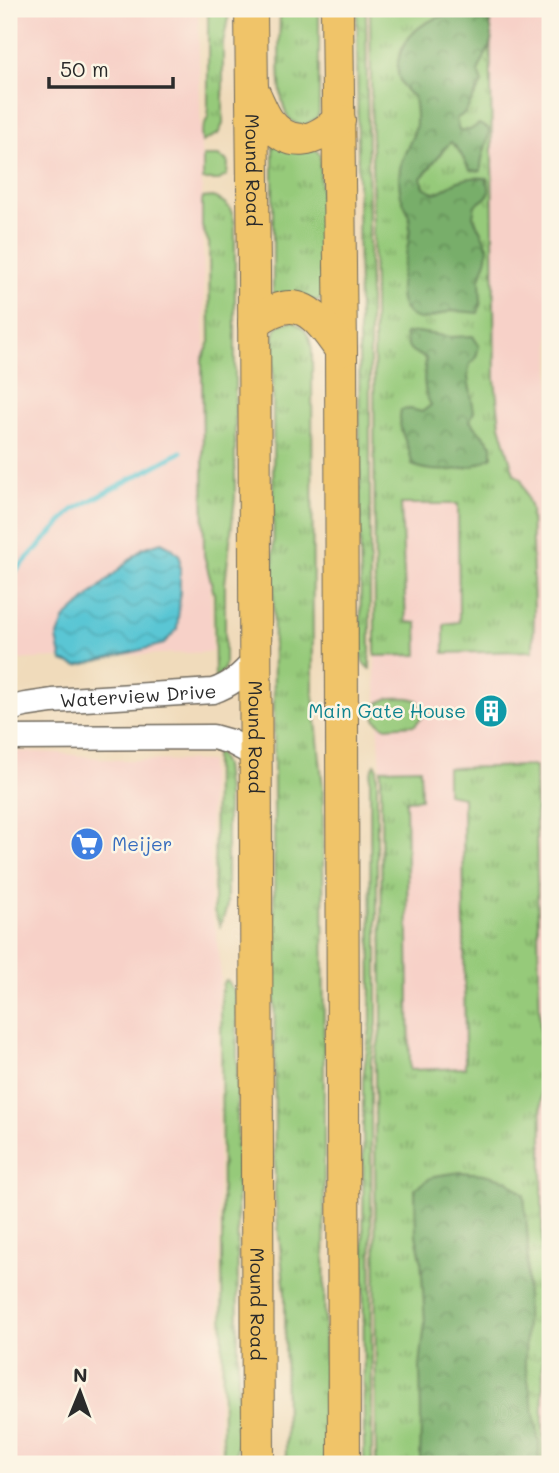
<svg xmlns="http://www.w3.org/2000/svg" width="559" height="1473" viewBox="0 0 559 1473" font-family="Mali,sans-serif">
	<defs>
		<pattern id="grass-tufts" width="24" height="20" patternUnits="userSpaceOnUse" patternTransform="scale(1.75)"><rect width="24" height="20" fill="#96ca7a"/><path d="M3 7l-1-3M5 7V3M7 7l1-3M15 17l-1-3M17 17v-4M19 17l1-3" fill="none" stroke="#7ba464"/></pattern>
		<pattern id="forest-crowns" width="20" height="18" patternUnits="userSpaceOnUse" patternTransform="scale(1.75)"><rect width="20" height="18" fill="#78ae6a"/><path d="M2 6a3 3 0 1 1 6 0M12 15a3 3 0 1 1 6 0" fill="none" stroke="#638e57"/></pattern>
		<pattern id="water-waves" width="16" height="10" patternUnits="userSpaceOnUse" patternTransform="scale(1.75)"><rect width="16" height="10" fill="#5ac6d4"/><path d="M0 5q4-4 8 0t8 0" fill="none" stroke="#4eaab6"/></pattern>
	</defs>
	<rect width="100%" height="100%" fill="#fcf5e5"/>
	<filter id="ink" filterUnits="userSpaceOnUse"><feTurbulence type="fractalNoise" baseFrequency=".0143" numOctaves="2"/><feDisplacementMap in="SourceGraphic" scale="14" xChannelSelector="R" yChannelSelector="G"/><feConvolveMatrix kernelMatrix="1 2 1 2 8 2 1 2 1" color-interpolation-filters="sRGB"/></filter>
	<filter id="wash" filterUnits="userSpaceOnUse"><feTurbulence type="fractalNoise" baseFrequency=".00686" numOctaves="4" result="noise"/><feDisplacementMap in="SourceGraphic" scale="28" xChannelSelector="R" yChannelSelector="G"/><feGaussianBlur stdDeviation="1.57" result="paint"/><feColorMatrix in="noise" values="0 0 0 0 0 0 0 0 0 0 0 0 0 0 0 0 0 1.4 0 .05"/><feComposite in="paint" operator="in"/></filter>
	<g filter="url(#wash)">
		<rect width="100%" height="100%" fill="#f0dbbb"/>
		<path fill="#f7d1c8" d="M 9,9 L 198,9 L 212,652 L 9,660 Z
			M 370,9 L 550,9 L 550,1464 L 376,1464 L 375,1060 L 382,1023 L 381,769 L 375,671 L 374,300 Z
			M 9,751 L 58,753 L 115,760 L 210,761 L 211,911 L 216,930 L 221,975 L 218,991 L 219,1464 L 9,1464 Z"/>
		<path fill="url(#grass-tufts)" stroke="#607a52" stroke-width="2" d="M 208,9 L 230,9 L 223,43 L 223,124 L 218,134 L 202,142 L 201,133 L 208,117 Z
			M 280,9 L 319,9 L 319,113 L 317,118 L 303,126 C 297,124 292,123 289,118 C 275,101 280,33 280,9 Z
			M 357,9 L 366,9 L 370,300 L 370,669 L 363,663 L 361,654 Z
			M 370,9 L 490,9 L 495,379 L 500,425 L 514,474 L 521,479 L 531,509 L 534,611 L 533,651 L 444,653 L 444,624 L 459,622 L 458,504 L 401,504 L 406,622 L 417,623 L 418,655 L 375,656 L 374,300 Z
			M 273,145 L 317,151 L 320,155 L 322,296 L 319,301 L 275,295 L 273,292 Z
			M 203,156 L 218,156 L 226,160 L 228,164 L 227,175 L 219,180 L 203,180 Z
			M 212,197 C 227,201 233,210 235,225 L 235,498 L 225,584 L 225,665 L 223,671 L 215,680 L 214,594 L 204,555 L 202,360 L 210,342 L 209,243 L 202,227 L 202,201 L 203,198 Z
			M 293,321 C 306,329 310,335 312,350 L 313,692 L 323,788 L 325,1464 L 286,1464 L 285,1293 L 275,1196 L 273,349 C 274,330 273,324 293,321 Z
			M 410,698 L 417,700 L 423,708 L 422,717 L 415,725 L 384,727 L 375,719 L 375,708 C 382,695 397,698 410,698 Z
			M 215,750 L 219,754 L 224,765 L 227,794 L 227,902 L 226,910 L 220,926 L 214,911 Z
			M 375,764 L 377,766 L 377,1023 L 371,1060 L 372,1464 L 364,1464 L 363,1079 L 371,1022 L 370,777 L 371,772 Z
			M 535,766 L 542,1139 L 543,1464 L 376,1464 L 375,1060 L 382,1023 L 381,769 L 420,768 L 421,799 L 406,800 L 410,1070 L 465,1068 L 463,797 L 447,794 L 447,768 Z
			M 227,980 L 235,994 L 237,1009 L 238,1438 L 235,1464 L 223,1464 L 221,992 L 223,983 Z"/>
		<path fill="url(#forest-crowns)" stroke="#526c4a" stroke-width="2" d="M 482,10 C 502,40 488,44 478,72 L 482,83 L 465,113 L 456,119 L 459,130 L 470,130 L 479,124 L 489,129 C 489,146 480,152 481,171 L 470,170 C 462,159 462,151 451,142 C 439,153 432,167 421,178 L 424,187 L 434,193 C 443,191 447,186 456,182 C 466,178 477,177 487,178 C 492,194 489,197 475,205 L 473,216 L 488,246 L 487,257 L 480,279 L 481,302 L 478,313 C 469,312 461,311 452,311 C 439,313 423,325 410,315 C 389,299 407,259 409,238 C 410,231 410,223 409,216 C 407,208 401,200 400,191 C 399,184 399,176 400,169 C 402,155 411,143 415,129 C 418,119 415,107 414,97 C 411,95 408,93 406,90 C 386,68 405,33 428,22 C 444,14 465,11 482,10 Z
			M 417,332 L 451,337 L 473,336 L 479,346 L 476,357 L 469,366 L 468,378 L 474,411 L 470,421 L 492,445 L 492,457 C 470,471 436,475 412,465 C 410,442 396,433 401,410 L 411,409 L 422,412 L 431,405 C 422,390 424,375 426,358 C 411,352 407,350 405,334 Z
			M 461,1172 L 484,1174 L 507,1180 L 524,1195 L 528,1240 L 525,1363 L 539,1442 L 539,1464 L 420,1464 L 421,1419 L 420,1366 L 425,1323 L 421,1259 L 416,1235 L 415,1188 L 434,1176 Z"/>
		<path fill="url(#water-waves)" stroke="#427880" stroke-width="2" d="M 161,542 L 171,547 L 180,556 L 180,598 L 177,629 L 164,644 L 77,666 L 62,661 L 57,638 L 65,618 L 143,548 Z"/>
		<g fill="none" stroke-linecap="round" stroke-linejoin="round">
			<path stroke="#5ac6d4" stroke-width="5" d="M 9,578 L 73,510 L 181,452"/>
		</g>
	</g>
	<g filter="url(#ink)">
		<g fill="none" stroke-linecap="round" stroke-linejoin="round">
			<defs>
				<g id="minor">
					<path id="s1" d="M 9,709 L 25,705 L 52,701 L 213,691 C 231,685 242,675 255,660"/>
					<path d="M 9,738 L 213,737 L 231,742 L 255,755"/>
				</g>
				<g id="major">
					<path id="s2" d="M 251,9 L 254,271 L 258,1464"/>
					<path d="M 337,9 L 341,350 L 344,1464"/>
					<path d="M 253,91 C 258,101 262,112 268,121 C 291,150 315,142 339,120"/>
					<path d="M 254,323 C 297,289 316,314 341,350"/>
				</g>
			</defs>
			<use href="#minor" stroke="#70695d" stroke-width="27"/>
			<use href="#major" stroke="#70695d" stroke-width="34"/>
			<use href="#minor" stroke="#fff" stroke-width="24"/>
			<use href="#major" stroke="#f0c469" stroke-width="32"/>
		</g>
	</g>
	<defs>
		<symbol id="building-disc" viewBox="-11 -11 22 22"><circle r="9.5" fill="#0f9aa8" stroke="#fcf5e5"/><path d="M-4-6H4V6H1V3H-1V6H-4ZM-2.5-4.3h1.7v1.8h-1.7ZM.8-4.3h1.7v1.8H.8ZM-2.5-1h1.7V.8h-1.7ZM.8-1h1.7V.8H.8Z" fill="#fff"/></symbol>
		<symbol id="supermarket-disc" viewBox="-11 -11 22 22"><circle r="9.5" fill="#3f7fe0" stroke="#fcf5e5"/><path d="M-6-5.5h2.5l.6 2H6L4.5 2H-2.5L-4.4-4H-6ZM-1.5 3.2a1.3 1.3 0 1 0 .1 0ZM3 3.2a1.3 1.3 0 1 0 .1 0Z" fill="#fff"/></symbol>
	</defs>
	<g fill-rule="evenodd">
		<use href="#building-disc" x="472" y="692" width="38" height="38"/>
		<use href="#supermarket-disc" x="68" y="825" width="38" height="38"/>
	</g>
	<g text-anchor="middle" stroke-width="5" stroke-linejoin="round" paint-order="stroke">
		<g font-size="19" fill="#2b2b2b" stroke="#fcf5e5">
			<text dy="7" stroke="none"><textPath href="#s2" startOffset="161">Mound Road</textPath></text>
			<text dy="7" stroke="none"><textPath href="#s1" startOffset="130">Waterview Drive</textPath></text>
			<text dy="7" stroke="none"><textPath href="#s2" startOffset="728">Mound Road</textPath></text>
			<text dy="7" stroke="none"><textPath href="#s2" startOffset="1295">Mound Road</textPath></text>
		</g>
		<g font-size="19" fill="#0d838f" stroke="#fcf5e5" text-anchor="end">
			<text x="466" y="718">Main Gate House</text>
		</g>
		<g font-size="19" fill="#366cbe" stroke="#fcf5e5" text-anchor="start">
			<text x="112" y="851">Meijer</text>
		</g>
	</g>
	<rect width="559" height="1473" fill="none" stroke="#fcf5e5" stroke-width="35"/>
	<g transform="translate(80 1392) rotate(1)" stroke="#fcf5e5" stroke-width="5" paint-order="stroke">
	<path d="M0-5L12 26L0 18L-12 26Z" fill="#2b2b2b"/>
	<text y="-10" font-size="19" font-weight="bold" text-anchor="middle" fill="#2b2b2b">N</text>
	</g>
	<path d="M49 77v10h124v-10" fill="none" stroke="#2b2b2b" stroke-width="3.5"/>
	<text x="60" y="77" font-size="21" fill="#2b2b2b" stroke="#fcf5e5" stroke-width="5" paint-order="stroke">50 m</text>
</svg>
